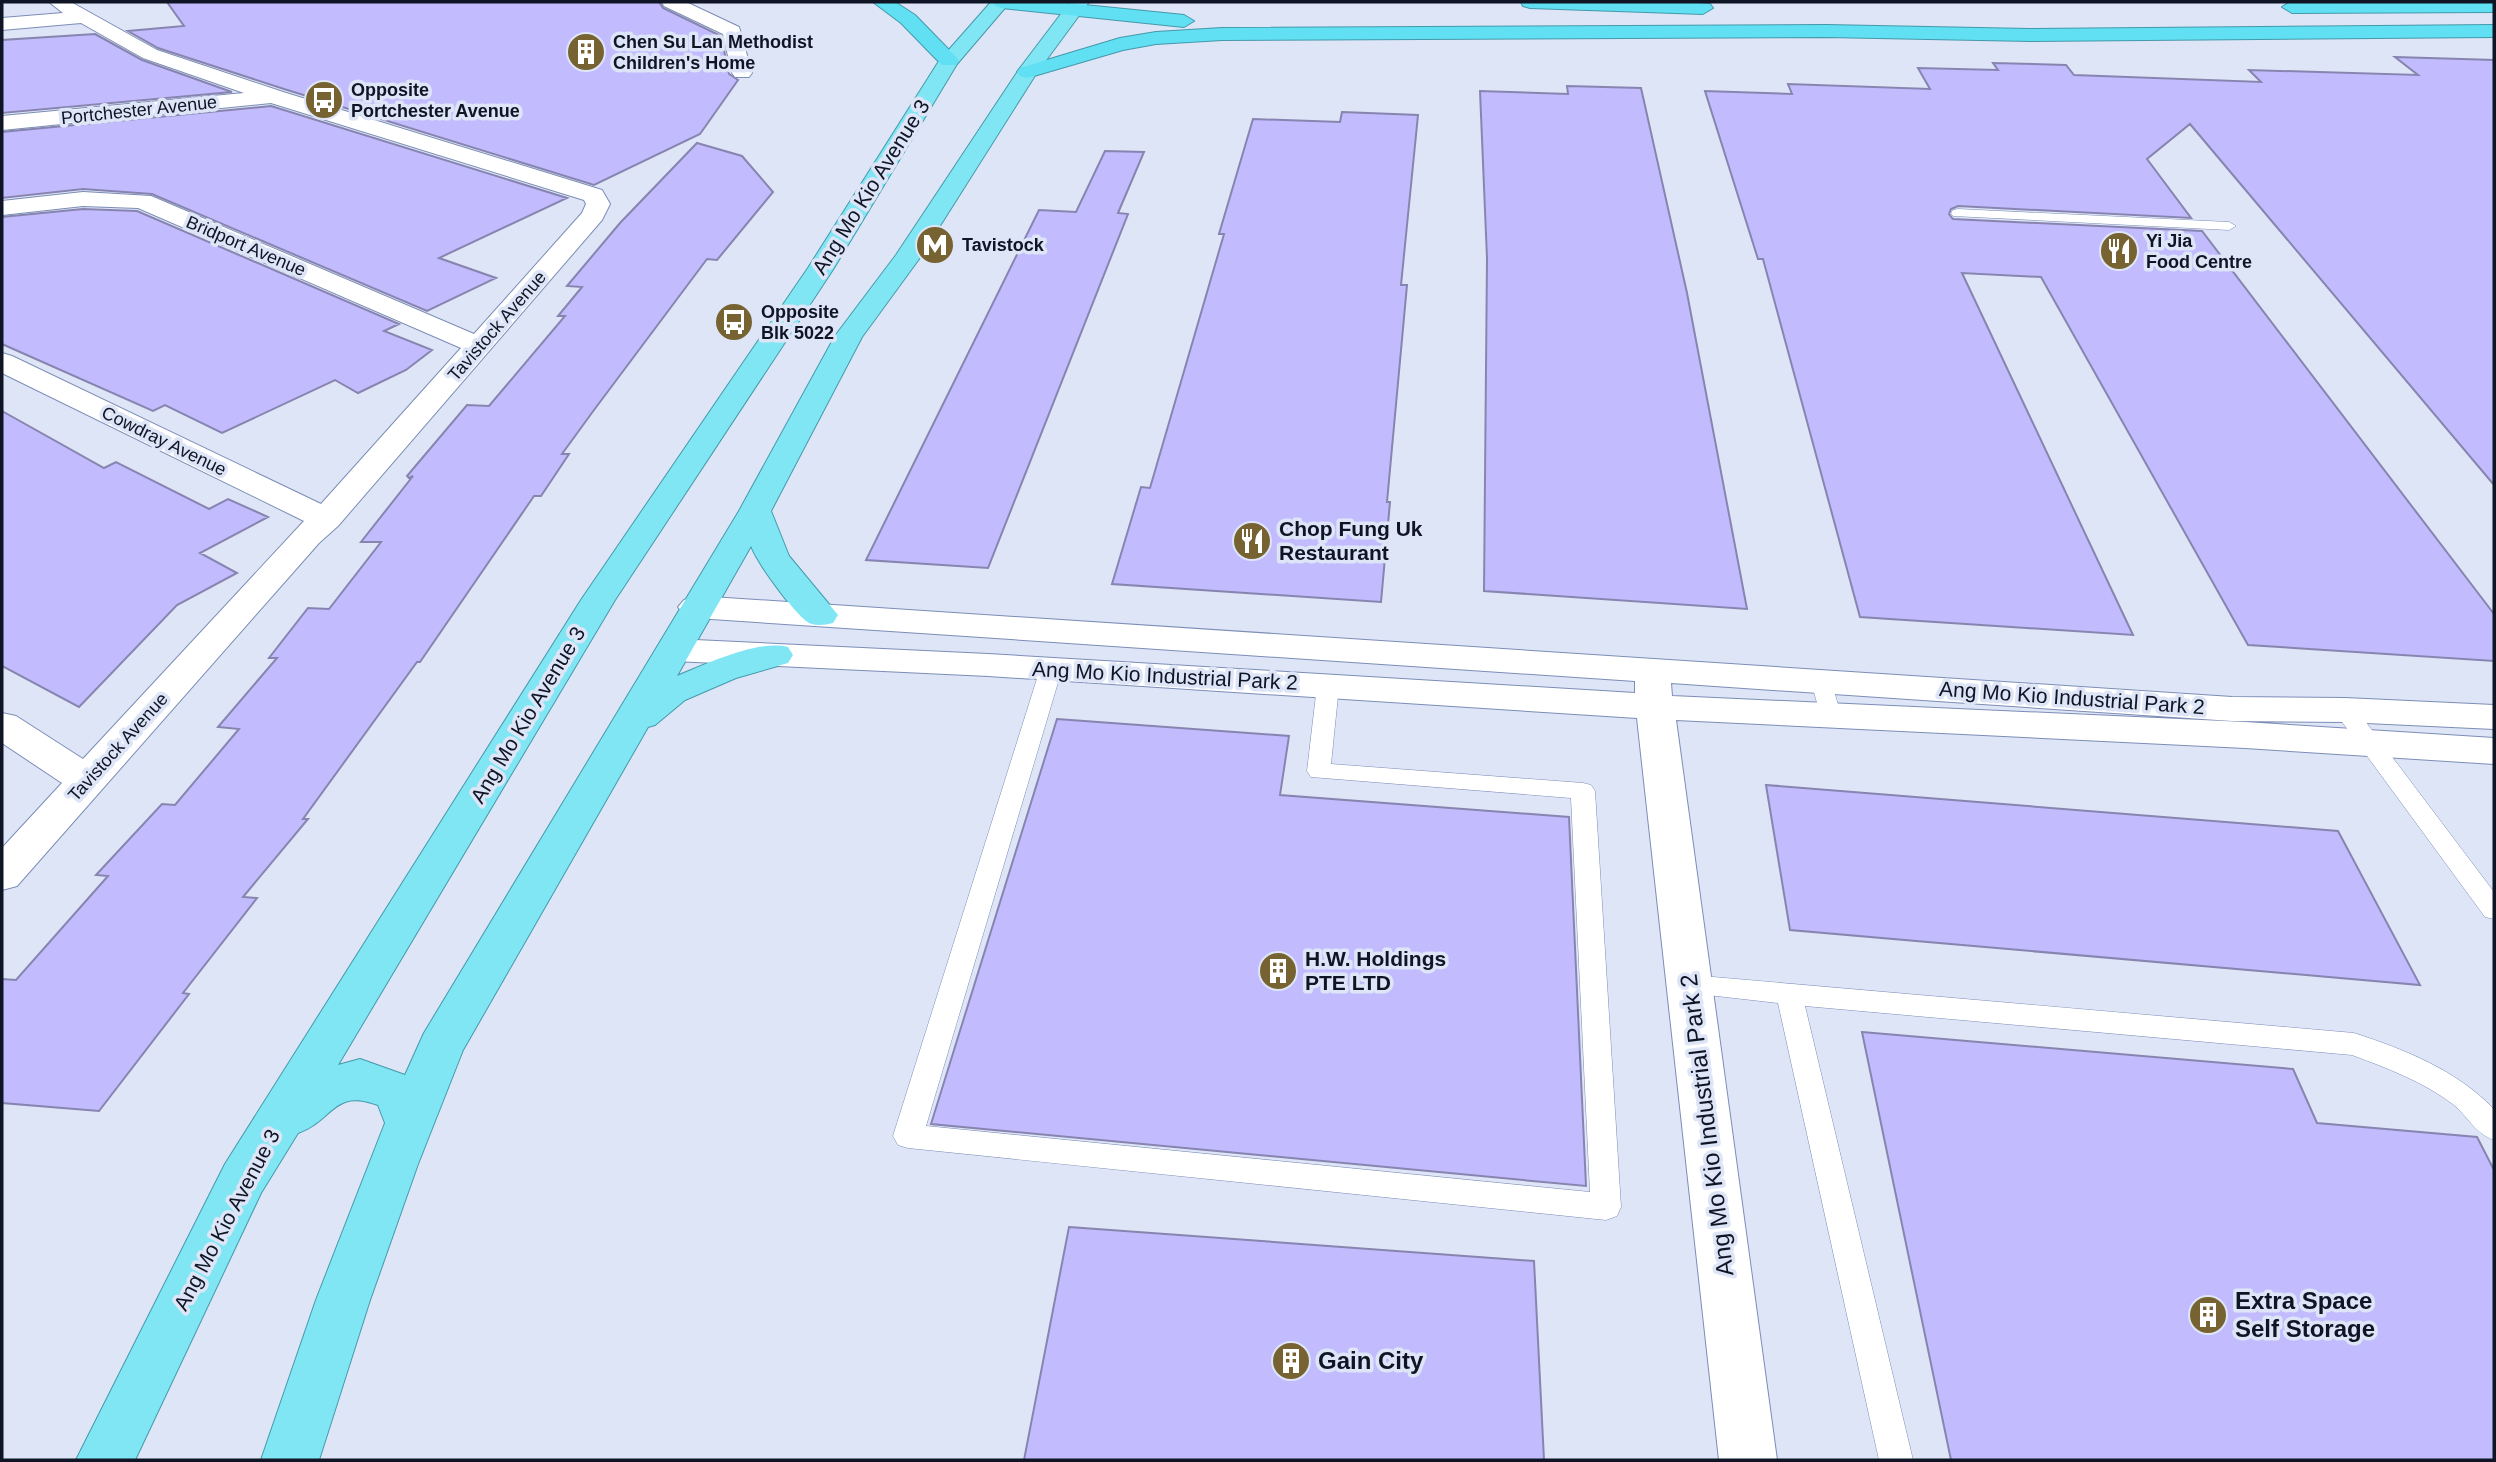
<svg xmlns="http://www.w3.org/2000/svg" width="2496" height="1462" viewBox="0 0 2496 1462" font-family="Helvetica,sans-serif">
	<rect width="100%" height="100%" fill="#dde5f7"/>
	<path fill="#c2bcfe" stroke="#8884b0" stroke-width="2" d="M 167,2 L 659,2 L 663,8 L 721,36 L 729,74 L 738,80 L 700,134 L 594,185 L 284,89 L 158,48 L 128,31 L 184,26 Z
		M 95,34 L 142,60 L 232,92 L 2,113 L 2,40 Z
		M 2395,57 L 2494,60 L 2494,485 L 2190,124 L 2147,159 L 2191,218 L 1958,206 L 1951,209 L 1949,214 L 1953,219 L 2202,231 L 2494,614 L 2494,661 L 2248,645 L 2041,277 L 1962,273 L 2133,635 L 1860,617 L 1763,259 L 1758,259 L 1705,91 L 1792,94 L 1788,84 L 1930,89 L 1918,68 L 1998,70 L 1993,63 L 2066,65 L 2074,75 L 2261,82 L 2249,70 L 2418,75 Z
		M 1567,86 L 1641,88 L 1687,293 L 1747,609 L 1484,591 L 1487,258 L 1480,91 L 1568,94 Z
		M 271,106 L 567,198 L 439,258 L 496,278 L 427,311 L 152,194 L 83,189 L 2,198 L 2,132 Z
		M 1342,112 L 1418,115 L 1401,285 L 1407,285 L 1387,502 L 1390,502 L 1381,602 L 1112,584 L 1141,487 L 1150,488 L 1224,234 L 1219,234 L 1253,119 L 1340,122 Z
		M 697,143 L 742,156 L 773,192 L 717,260 L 707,259 L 594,410 L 562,454 L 569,454 L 541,496 L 534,496 L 420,662 L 417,662 L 303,819 L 308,819 L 243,897 L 257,898 L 183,993 L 189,994 L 99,1111 L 2,1103 L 2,979 L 16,980 L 108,876 L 96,875 L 162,804 L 175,805 L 239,729 L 218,727 L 277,658 L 269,658 L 308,608 L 329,609 L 381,542 L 361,542 L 413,476 L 409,478 L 407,476 L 467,405 L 489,406 L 565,316 L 558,316 L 582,287 L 567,286 L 620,223 Z
		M 1105,151 L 1144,152 L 1118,213 L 1128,214 L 988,568 L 866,560 L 1039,210 L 1076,212 Z
		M 83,209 L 137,211 L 399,324 L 384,331 L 432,350 L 406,370 L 358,393 L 335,380 L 222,433 L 165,405 L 153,411 L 2,344 L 2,217 Z
		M 2,411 L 104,468 L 116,462 L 209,509 L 228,499 L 268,517 L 200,553 L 237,573 L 177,605 L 79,707 L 2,666 Z
		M 1057,719 L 1289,736 L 1280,795 L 1569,817 L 1586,1186 L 931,1124 Z
		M 1766,785 L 2338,831 L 2420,985 L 1790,930 Z
		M 1862,1032 L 2293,1069 L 2317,1123 L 2477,1137 L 2494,1170 L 2494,1460 L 1951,1460 Z
		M 1069,1227 L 1534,1261 L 1544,1460 L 1024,1460 Z"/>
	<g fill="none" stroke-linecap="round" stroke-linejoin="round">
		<defs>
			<path id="service" d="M 1958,209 L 2229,222 L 2236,226 L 2229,230 L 1953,216 L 1951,213 L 1953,210 Z
				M 1051,662 L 1059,664 L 1062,669 L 926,1126 L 1590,1192 L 1571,798 L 1311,777 L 1307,771 L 1317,686 L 1320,681 L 1336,681 L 1339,686 L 1331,764 L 1583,783 L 1591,785 L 1595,791 L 1621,1207 L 1617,1216 L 1606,1220 L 908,1148 L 898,1145 L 893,1136 L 1040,669 L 1043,664 Z
				M 1822,675 L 1830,677 L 1841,715 L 1838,720 L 1830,722 L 1822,720 L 1811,682 L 1814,677 Z
				M 2345,703 L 2353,705 L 2494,892 L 2494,919 L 2485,917 L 2337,715 L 2334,710 L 2337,705 Z
				M 1690,975 L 2354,1033 C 2406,1050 2456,1070 2494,1109 L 2494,1140 C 2476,1134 2468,1117 2454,1105 C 2424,1082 2387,1068 2352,1055 L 1805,1006 L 1913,1460 L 1879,1460 L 1778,1003 L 1681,992 L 1677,985 L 1681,978 Z"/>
			<path id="minor" d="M 49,2 L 71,2 L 157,50 L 283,92 L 602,190 L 610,204 L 602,220 L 338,526 L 319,543 L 17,886 L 2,890 L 2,848 L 62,783 L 2,743 L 2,713 L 16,716 L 83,759 L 304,521 L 2,373 L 2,353 L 12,356 L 321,504 L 461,348 L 138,208 L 83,206 L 2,215 L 2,201 L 83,192 L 151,196 L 474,334 L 582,213 L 586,204 L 584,200 L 271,103 L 2,130 L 2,116 L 244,93 L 143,58 L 81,23 L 2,30 L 2,18 L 63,13 Z
				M 662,2 L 686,2 L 739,27 L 752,73 L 749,77 L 735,77 L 732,73 L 723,34 L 664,6 Z"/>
			<path id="tertiary" d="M 696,596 L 2232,697 L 2345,698 L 2494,705 L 2494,729 L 2345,722 L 2232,721 L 1671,683 L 1672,696 L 2245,722 L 2494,738 L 2494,764 L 2245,748 L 1676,720 L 1777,1460 L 1719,1460 L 1637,718 L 988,676 L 674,661 L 661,658 L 656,650 L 661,642 L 674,639 L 988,654 L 1635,693 L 1635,681 L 696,618 L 684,614 L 678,607 L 684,600 Z"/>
			<path id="trunk" d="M 991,2 L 1010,2 L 957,64 L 834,268 L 615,600 L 338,1065 L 360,1059 L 405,1075 L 424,1033 L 739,511 L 835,336 L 896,255 L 1020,68 L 1070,2 L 1089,2 L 1036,74 L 919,259 L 862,337 L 771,511 L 789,556 L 838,615 L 833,623 C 824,625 814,627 806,621 C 791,609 758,564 751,546 L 677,676 C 706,664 758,639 788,647 L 793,655 L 788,663 L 736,678 L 685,700 L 655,725 L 648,727 L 463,1050 L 418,1164 L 370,1300 L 319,1460 L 261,1460 L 316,1300 L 385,1123 L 378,1105 C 333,1088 334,1120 298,1133 L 261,1193 L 135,1460 L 76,1460 L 225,1164 L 581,600 L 808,268 L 939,61 Z"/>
			<path id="motorway" d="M 873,2 L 895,2 L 915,15 L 956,57 L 959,61 L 956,65 L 942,65 L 901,23 Z
				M 993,2 L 1055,2 L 1184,15 L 1194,21 L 1184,27 L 1002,8 L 995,6 Z
				M 1521,2 L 1688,2 L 1710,4 L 1713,8 L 1703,14 L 1530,8 L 1523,6 Z
				M 2290,2 L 2494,2 L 2494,12 L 2292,13 L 2282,7 Z
				M 1826,25 L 2030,29 L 2494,25 L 2494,37 L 2030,41 L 1826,37 L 1222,40 L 1156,44 L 1123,50 L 1027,78 L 1020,76 L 1017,72 L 1020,68 L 1120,38 L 1156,32 L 1222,28 Z"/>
		</defs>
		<use href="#service" stroke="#7c8db6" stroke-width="1"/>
		<use href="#minor" stroke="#7c8db6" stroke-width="2"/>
		<use href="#tertiary" stroke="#7c8db6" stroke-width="2"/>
		<use href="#trunk" stroke="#49a" stroke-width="2"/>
		<use href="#motorway" stroke="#49a" stroke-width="2"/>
		<use href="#service" fill="#fff" fill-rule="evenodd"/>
		<use href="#minor" fill="#fff" fill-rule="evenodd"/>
		<use href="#tertiary" fill="#fff" fill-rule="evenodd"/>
		<use href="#trunk" fill="#80e6f4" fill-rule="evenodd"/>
		<use href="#motorway" fill="#60e0f2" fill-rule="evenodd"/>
	</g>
	<defs>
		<symbol id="building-disc" viewBox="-11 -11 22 22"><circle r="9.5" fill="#776332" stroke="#dde5f7"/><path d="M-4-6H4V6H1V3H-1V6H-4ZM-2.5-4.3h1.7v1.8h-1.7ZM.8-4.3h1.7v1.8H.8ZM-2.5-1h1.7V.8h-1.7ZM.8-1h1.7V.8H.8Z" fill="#fff"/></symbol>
		<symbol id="bus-disc" viewBox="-11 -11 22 22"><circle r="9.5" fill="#776332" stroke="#dde5f7"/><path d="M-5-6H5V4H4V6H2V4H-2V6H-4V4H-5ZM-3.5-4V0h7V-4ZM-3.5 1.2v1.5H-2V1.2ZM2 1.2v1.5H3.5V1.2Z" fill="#fff"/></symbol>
		<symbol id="metro-disc" viewBox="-11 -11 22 22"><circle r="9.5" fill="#776332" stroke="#dde5f7"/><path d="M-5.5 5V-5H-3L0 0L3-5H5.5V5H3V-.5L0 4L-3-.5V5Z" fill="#fff"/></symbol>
		<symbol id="restaurant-disc" viewBox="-11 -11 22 22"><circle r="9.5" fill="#776332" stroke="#dde5f7"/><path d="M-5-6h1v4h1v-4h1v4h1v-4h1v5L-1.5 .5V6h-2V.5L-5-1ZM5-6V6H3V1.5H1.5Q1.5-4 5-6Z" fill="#fff"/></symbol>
	</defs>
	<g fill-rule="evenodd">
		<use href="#building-disc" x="564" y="30" width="44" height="44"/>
		<use href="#bus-disc" x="302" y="78" width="44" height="44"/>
		<use href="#metro-disc" x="913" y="223" width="44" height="44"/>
		<use href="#restaurant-disc" x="2097" y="229" width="44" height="44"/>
		<use href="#bus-disc" x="712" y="300" width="44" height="44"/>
		<use href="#restaurant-disc" x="1230" y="519" width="44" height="44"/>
		<use href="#building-disc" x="1256" y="949" width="44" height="44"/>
		<use href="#building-disc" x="2186" y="1293" width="44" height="44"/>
		<use href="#building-disc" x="1269" y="1339" width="44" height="44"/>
	</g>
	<g text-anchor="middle" stroke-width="7" stroke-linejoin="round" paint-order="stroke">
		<g font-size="18" font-weight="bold" fill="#0f1525" stroke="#dde5f7" text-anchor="start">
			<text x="613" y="48">Chen Su Lan Methodist<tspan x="613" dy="21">Children's Home</tspan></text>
			<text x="351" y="96">Opposite<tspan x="351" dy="21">Portchester Avenue</tspan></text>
			<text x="2146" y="247">Yi Jia<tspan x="2146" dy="21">Food Centre</tspan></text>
			<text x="962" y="251">Tavistock</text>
			<text x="761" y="318">Opposite<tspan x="761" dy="21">Blk 5022</tspan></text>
		</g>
		<g font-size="18" fill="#0f1525" stroke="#dde5f7">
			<text transform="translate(139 110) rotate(-6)" y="6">Portchester Avenue</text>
			<text transform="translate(246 246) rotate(23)" y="6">Bridport Avenue</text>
			<text transform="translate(497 326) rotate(-49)" y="6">Tavistock Avenue</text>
			<text transform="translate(164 441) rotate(26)" y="6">Cowdray Avenue</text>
			<text transform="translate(118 747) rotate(-48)" y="6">Tavistock Avenue</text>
		</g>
		<g font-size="21" fill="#0f1525" stroke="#dde5f7">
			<text transform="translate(871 187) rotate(-58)" y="7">Ang Mo Kio Avenue 3</text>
			<text transform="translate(1165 676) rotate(3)" y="7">Ang Mo Kio Industrial Park 2</text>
			<text transform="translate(2072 698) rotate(4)" y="7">Ang Mo Kio Industrial Park 2</text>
			<text transform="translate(528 715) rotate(-59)" y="7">Ang Mo Kio Avenue 3</text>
			<text transform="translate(227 1220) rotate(-62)" y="7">Ang Mo Kio Avenue 3</text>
		</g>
		<g font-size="21" font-weight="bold" fill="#0f1525" stroke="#dde5f7" text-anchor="start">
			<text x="1279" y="536">Chop Fung Uk<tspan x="1279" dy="24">Restaurant</tspan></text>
			<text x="1305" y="966">H.W. Holdings<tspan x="1305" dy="24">PTE LTD</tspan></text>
		</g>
		<g font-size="24" fill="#0f1525" stroke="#dde5f7">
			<text transform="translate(1707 1125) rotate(-97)" y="8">Ang Mo Kio Industrial Park 2</text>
		</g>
		<g font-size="24" font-weight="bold" fill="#0f1525" stroke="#dde5f7" text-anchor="start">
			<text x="2235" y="1309">Extra Space<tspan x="2235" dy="28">Self Storage</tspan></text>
			<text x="1318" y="1369">Gain City</text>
		</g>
	</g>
	<rect width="2496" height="1462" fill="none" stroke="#0f1525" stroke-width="7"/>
</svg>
